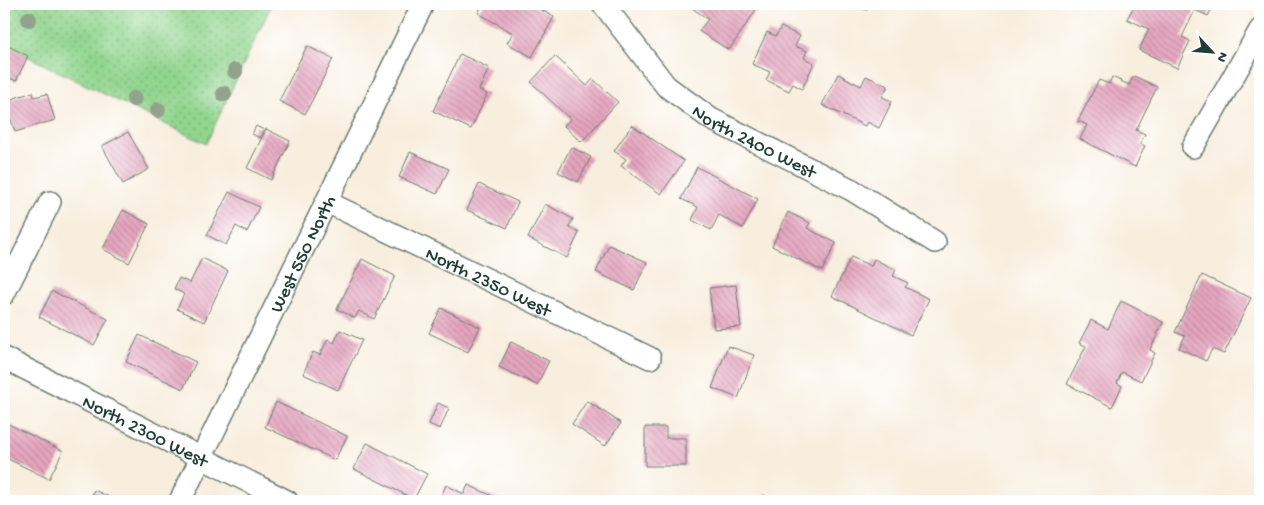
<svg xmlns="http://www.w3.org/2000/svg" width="1264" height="505" viewBox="0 0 1264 505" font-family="'Gochi Hand',sans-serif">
	<defs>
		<pattern id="park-dots" width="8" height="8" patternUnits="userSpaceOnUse" patternTransform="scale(1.25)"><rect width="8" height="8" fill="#91d58e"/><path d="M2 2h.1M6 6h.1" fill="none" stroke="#76ae75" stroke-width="1.8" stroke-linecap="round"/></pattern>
		<pattern id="building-back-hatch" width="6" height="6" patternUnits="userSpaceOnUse" patternTransform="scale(1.25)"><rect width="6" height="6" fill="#e6a6bf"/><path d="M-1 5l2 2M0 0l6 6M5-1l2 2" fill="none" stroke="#ba889c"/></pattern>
	</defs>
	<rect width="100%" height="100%" fill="#fff"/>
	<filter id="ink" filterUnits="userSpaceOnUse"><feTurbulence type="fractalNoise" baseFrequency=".02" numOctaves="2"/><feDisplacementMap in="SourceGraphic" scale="10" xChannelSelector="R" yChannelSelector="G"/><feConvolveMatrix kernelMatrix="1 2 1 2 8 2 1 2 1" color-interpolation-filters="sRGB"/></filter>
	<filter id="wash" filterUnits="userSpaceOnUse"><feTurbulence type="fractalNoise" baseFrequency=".0096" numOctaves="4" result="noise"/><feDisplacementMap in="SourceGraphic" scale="20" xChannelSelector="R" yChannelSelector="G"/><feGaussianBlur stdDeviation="1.12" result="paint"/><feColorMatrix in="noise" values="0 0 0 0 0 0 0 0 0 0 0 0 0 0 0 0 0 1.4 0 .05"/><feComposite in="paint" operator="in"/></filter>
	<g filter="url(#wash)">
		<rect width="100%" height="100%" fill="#f8eede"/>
		<path fill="url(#park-dots)" stroke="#588961" d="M 4,4 L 272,4 L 206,144 L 4,45 Z"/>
		<g id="blocks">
			<path fill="url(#building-back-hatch)" d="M 483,4 L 531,4 L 554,17 L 532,57 L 507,43 L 513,33 L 478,13 Z
				M 686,4 L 760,4 L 729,50 L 699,31 L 708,19 Z
				M 849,4 L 869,4 L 867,10 Z
				M 884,4 L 897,4 L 895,8 Z
				M 1135,4 L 1214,4 L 1208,16 L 1195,10 L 1182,37 L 1190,41 L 1177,68 L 1139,50 L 1149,29 L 1127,19 Z
				M 781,27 L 800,36 L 795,46 L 807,51 L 804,58 L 814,63 L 802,89 L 793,84 L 789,91 L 766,80 L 770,72 L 752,64 L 767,32 L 776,36 Z
				M 4,44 L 28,56 L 16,81 L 4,75 Z
				M 307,46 L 333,59 L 305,114 L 279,101 Z
				M 460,54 L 489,68 L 479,90 L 487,94 L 471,129 L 433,111 Z
				M 555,56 L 587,86 L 593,79 L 618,102 L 581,142 L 564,126 L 570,119 L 531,82 Z
				M 838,74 L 861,86 L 866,76 L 888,86 L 882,97 L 892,101 L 879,128 L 867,122 L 865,126 L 822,105 Z
				M 1134,76 L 1157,87 L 1136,130 L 1145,134 L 1140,144 L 1145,146 L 1135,167 L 1080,139 L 1087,125 L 1078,121 L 1099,80 L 1109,84 L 1112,77 L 1129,85 Z
				M 33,92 L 34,97 L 47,94 L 55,120 L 15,132 L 5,101 Z
				M 632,125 L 684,161 L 661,194 L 621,166 L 626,159 L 614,151 Z
				M 256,126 L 264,130 L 260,138 L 252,134 Z
				M 266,129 L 290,141 L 271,180 L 247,168 Z
				M 128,132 L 149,169 L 123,184 L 102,146 Z
				M 571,147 L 591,157 L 578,182 L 558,172 Z
				M 410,152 L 449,169 L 437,194 L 399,177 Z
				M 697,167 L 758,199 L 743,228 L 719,215 L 711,230 L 692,220 L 698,207 L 681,199 Z
				M 479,184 L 518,202 L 507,228 L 467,210 Z
				M 229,192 L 259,207 L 247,232 L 236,226 L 226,245 L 207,235 Z
				M 545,204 L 573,219 L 569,227 L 579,233 L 567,258 L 528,238 Z
				M 123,210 L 149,224 L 129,263 L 103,249 Z
				M 788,212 L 810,223 L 807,228 L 836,243 L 822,271 L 772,246 Z
				M 609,245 L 647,262 L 634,290 L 596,272 Z
				M 851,257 L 871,266 L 874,259 L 896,270 L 893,276 L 908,283 L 905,287 L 929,299 L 911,335 L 832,296 Z
				M 202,258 L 228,271 L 204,322 L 177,309 L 184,294 L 174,289 L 179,278 L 190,283 Z
				M 362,259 L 395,276 L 374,319 L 359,311 L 355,318 L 337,309 Z
				M 1202,275 L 1251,298 L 1224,354 L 1212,349 L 1206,361 L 1179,348 L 1185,336 L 1175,332 Z
				M 736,285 L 741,327 L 714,329 L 709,288 Z
				M 52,291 L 108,319 L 94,345 L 39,317 Z
				M 1121,301 L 1163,322 L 1150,350 L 1155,353 L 1141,381 L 1122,372 L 1117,383 L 1122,386 L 1112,407 L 1067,384 L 1086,346 L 1079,343 L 1091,320 L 1108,329 Z
				M 441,308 L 480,327 L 468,352 L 429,333 Z
				M 340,330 L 362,340 L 338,390 L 303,374 L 313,352 L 320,355 L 328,339 L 334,343 Z
				M 139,335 L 196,362 L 183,389 L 126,362 Z
				M 511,342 L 549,361 L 537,385 L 499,367 Z
				M 728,346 L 754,355 L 738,398 L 712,388 Z
				M 587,401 L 621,423 L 605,446 L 572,424 Z
				M 276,402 L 347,436 L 335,460 L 265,427 Z
				M 438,403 L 449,408 L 440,429 L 429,424 Z
				M 4,422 L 63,451 L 49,479 L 4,457 Z
				M 645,427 L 666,427 L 666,438 L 686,438 L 686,466 L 645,466 Z
				M 367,443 L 427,474 L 414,499 L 354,469 Z
				M 446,485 L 464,494 L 468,485 L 504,501 L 439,501 Z
				M 94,490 L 118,501 L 89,501 Z
				M 763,495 L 777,501 L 760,501 Z"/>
		</g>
	</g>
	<g filter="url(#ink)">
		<use href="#blocks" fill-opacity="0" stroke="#6b7b70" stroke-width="1"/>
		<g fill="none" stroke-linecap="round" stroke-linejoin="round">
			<defs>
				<g id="minor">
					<path id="s1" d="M 603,4 L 666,86 L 711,119 L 852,190 L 935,242"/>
					<path d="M 1193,147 L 1260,30"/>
					<path id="s2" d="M 327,202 L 650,358"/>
					<path d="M 4,294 L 50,202"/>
					<path id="s3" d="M 4,358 L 287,501"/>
					<path id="s4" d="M 180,501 L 423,4"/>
				</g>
			</defs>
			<use href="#minor" stroke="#6b7b70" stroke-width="24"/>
			<use href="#minor" stroke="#fff" stroke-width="21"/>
		</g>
		<g fill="#91a28d">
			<circle cx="29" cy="19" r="8"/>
			<circle cx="235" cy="71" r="8"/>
			<circle cx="224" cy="94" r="8"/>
			<circle cx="134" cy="99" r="8"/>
			<circle cx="158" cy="110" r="8"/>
		</g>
	</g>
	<g text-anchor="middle" stroke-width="4" stroke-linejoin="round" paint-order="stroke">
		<g font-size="19" fill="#1f3d34" stroke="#fff">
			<text dy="7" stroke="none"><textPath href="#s1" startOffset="208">North 2400 West</textPath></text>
			<text dy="7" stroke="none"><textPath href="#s4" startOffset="276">West 550 North</textPath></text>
			<text dy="7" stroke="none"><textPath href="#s2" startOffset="180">North 2350 West</textPath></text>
			<text dy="7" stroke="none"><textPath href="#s3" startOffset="159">North 2300 West</textPath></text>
		</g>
	</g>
	<rect width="1264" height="505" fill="none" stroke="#fff" stroke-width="20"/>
	<g transform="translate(1212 52) rotate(116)" stroke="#ffffff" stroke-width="4" paint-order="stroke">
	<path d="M0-4L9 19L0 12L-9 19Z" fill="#1f3d34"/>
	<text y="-8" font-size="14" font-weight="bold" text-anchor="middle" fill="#1f3d34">N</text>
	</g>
</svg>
